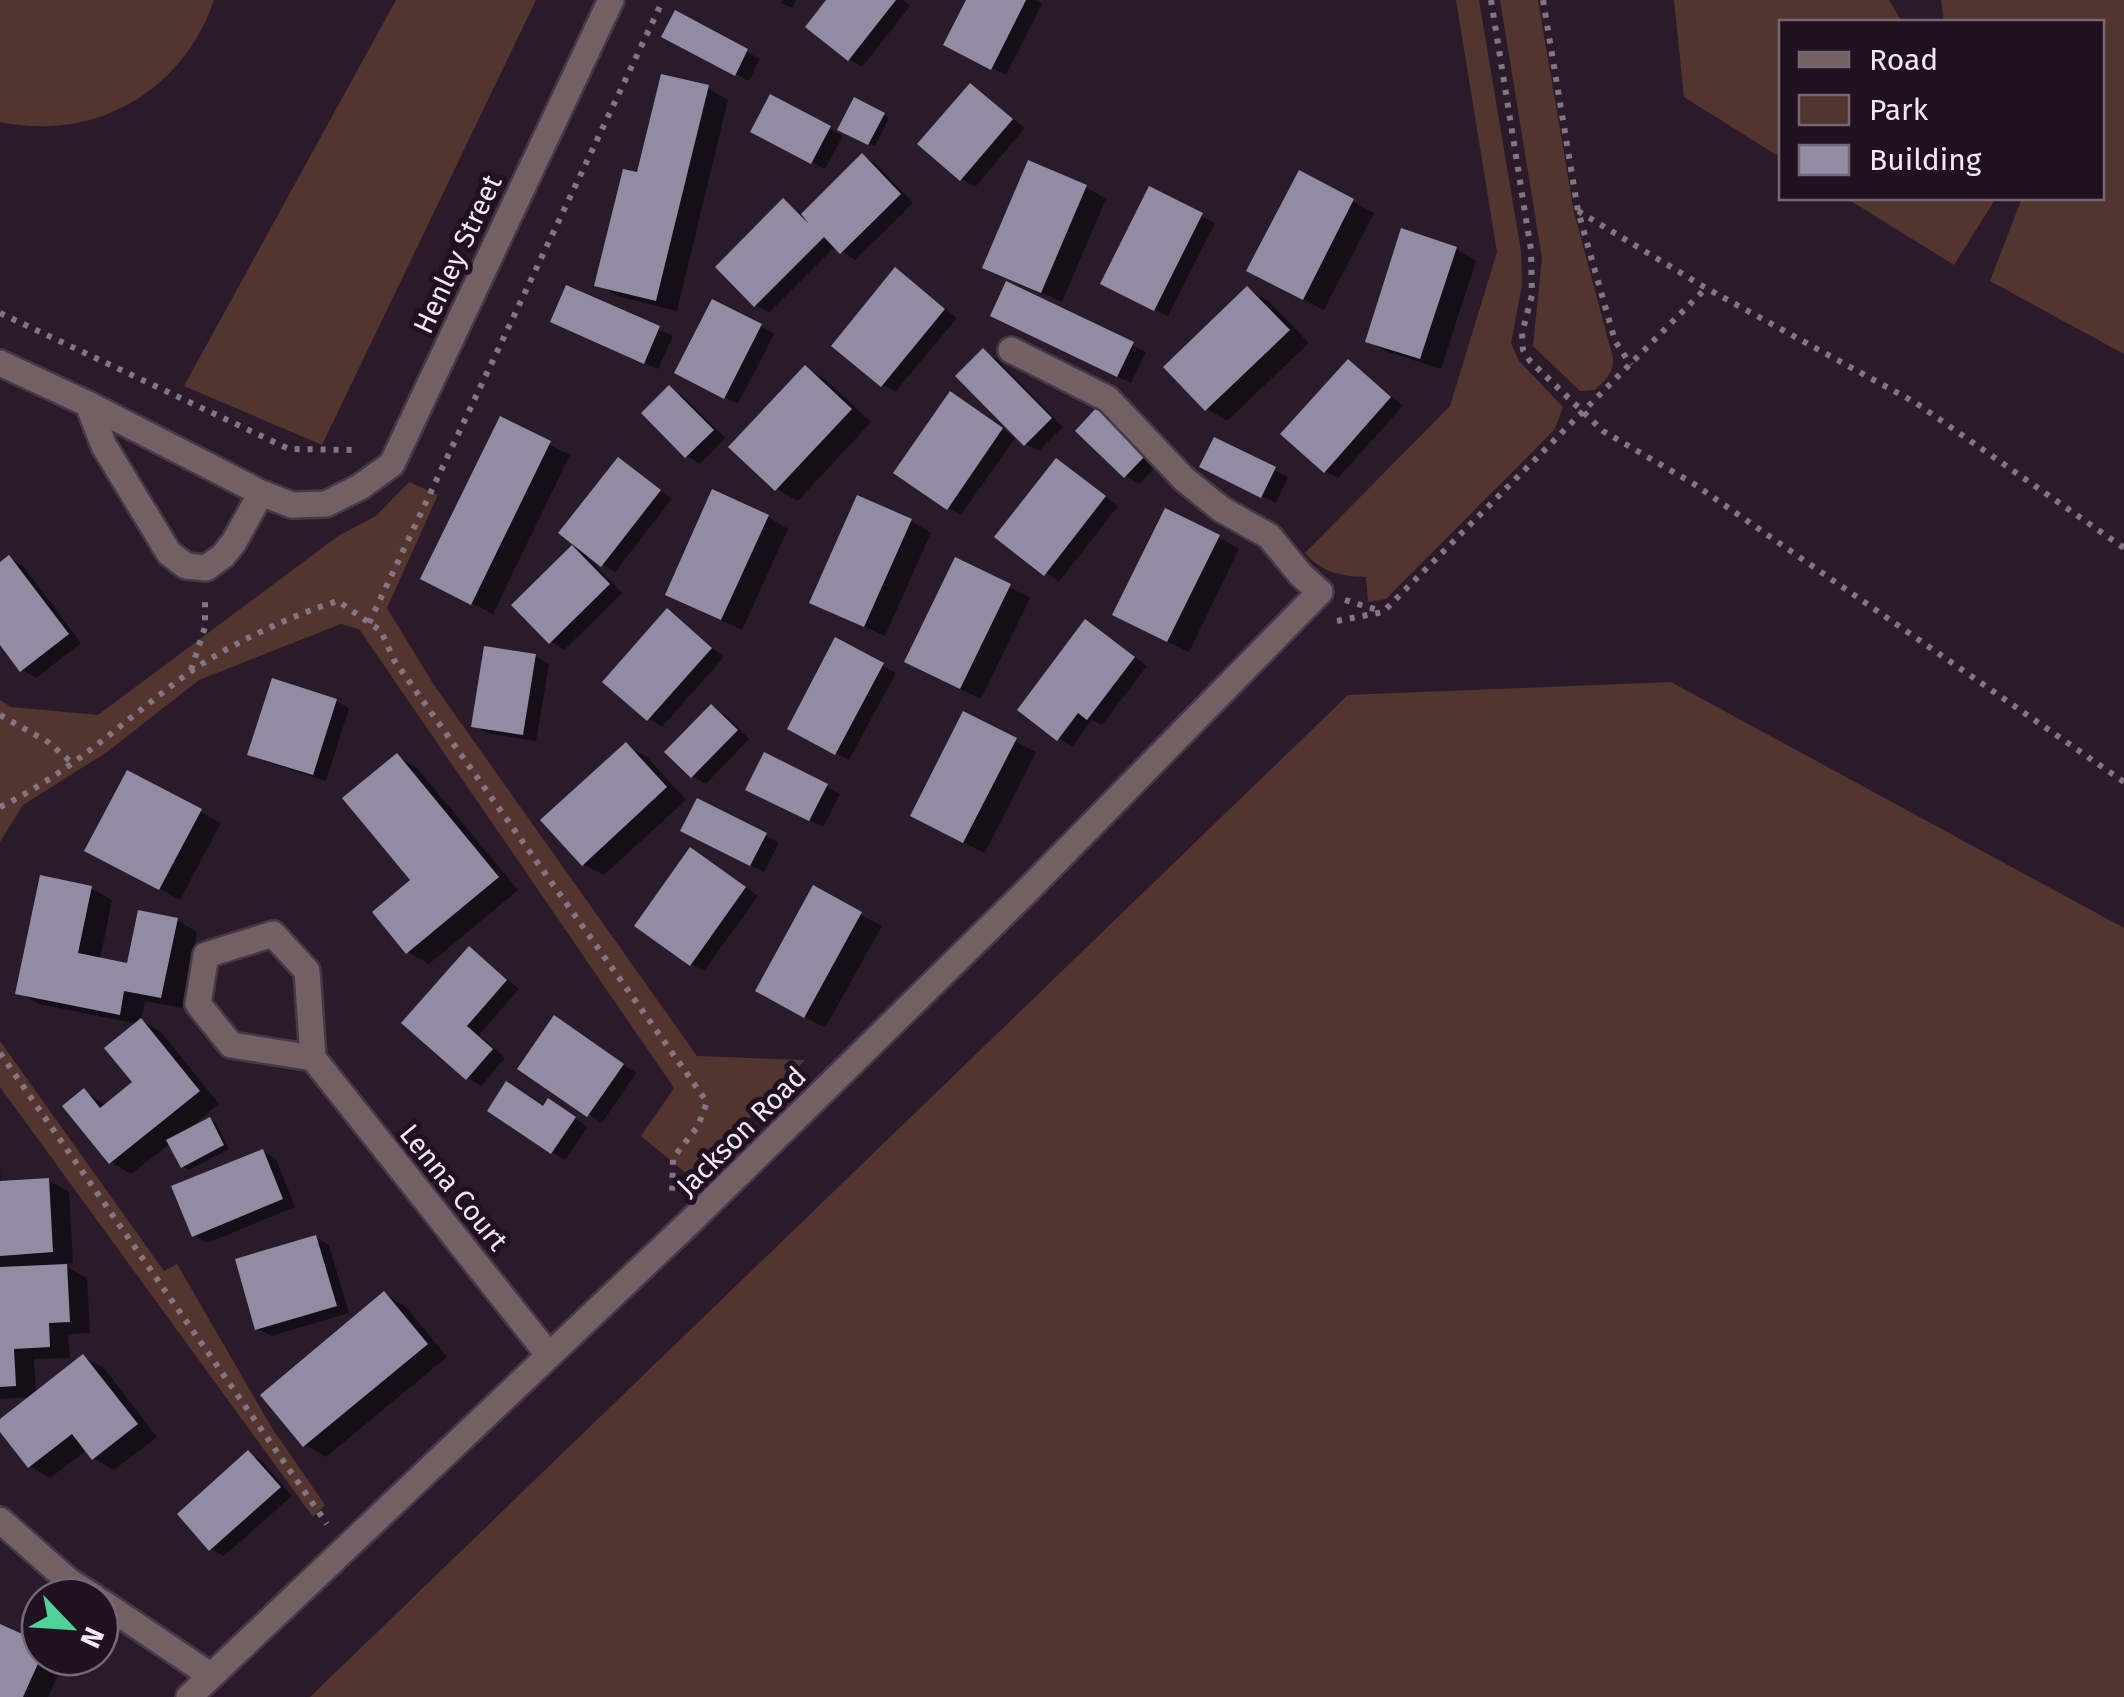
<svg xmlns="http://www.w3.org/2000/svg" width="2124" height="1697" viewBox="0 0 2124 1697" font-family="'Fira Sans',sans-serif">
	<rect width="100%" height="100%" fill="#2a1b2a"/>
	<path fill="#53352f" d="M 0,0 L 214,0 C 183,92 94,142 0,122 Z
		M 396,0 L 536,0 L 322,445 L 184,386 Z
		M 1456,0 L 1479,0 L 1521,251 L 1522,285 L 1511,343 L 1519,361 L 1563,407 L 1555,429 L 1386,599 L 1368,602 L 1366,577 C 1340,576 1323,573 1305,553 L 1450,406 L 1497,252 Z
		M 1500,0 L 1538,0 L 1574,212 L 1613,358 C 1614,373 1605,380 1595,390 L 1580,391 L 1533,346 L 1542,258 Z
		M 1674,0 L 1889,0 L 1902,22 L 1782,22 L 1781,158 L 1684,97 Z
		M 1941,0 L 2124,0 L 2124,354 L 1990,281 L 2022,198 L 2102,198 L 2102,22 L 1944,22 Z
		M 1846,198 L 1996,198 L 1954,265 Z
		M 409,482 L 438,495 L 387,608 L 434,685 L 697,1056 L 805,1060 L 692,1178 L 641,1136 L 674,1088 L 359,629 L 341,624 L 199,680 L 107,752 L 23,805 L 0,842 L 0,700 L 11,707 L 98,715 L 338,536 L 376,516 Z
		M 1671,682 L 2124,928 L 2124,1697 L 310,1697 L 1348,695 Z
		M 0,1041 L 164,1271 L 177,1264 L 272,1428 L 325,1505 L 313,1517 L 0,1087 Z"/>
	<path fill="#0007" d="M 782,0 L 796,0 L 792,8 L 781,3 Z
		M 830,0 L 903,0 L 910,6 L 862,67 L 849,59 Z
		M 968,0 L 1035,0 L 1042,4 L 1006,75 L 959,52 Z
		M 676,14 L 760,59 L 749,81 L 678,44 Z
		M 971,86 L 1025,128 L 975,187 L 962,179 Z
		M 708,88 L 728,100 L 677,311 L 617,296 L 597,284 Z
		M 771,97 L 843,136 L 825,169 L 753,131 Z
		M 855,101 L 889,118 L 875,146 L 840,129 Z
		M 862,156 L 876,164 L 913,203 L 855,260 L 836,246 L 769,313 L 756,305 L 783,201 L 803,215 Z
		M 1300,173 L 1374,213 L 1324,310 L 1270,282 Z
		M 1086,187 L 1106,199 L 1062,302 L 985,267 Z
		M 1150,190 L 1215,223 L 1168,316 L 1116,290 Z
		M 1456,249 L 1476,261 L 1441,369 L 1388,352 L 1368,341 Z
		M 896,270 L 957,318 L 895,392 L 882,384 Z
		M 1008,284 L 1146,352 L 1131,383 L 1006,323 Z
		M 568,288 L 673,336 L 658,369 L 566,329 Z
		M 1248,289 L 1268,301 L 1309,343 L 1227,421 L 1207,409 L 1166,367 Z
		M 760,326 L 774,334 L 738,404 L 690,380 Z
		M 983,351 L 997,359 L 1063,427 L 1039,451 L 1026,444 Z
		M 1348,362 L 1403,406 L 1338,478 L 1325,471 Z
		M 806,368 L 826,380 L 871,422 L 798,501 L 777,489 L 732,447 Z
		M 669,388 L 683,396 L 725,438 L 700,464 L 687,456 L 644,413 Z
		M 964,402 L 1015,438 L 961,515 L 948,508 Z
		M 1096,412 L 1110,419 L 1157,465 L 1139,484 L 1126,476 Z
		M 501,420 L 570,455 L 493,614 L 444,590 Z
		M 1215,440 L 1288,477 L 1276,503 L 1215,473 Z
		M 632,468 L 672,499 L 615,572 L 590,556 L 588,558 L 622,593 L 564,650 L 551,642 L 514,605 L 576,544 Z
		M 1070,469 L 1118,506 L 1059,582 L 998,537 Z
		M 768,517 L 788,529 L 742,630 L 668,594 Z
		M 911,521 L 931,533 L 885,636 L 833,613 Z
		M 1219,537 L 1239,549 L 1189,652 L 1135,626 Z
		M 9,558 L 23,566 L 81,643 L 36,678 L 22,670 L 0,641 L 0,566 Z
		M 956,560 L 1030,598 L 981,699 L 928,673 Z
		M 668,611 L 724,657 L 662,727 L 649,719 Z
		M 1099,630 L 1147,666 L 1102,725 L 1092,720 L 1072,747 L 1020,710 Z
		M 836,640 L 896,673 L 849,760 L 790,728 Z
		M 535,656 L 549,664 L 536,741 L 487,733 L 474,726 Z
		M 336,701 L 349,708 L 326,781 L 264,761 L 250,753 Z
		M 712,708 L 725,715 L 749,739 L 706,784 L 692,776 Z
		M 964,714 L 1036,752 L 985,853 L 933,827 Z
		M 626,745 L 647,757 L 686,800 L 604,875 L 583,864 Z
		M 397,756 L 417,768 L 518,890 L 429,964 L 408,952 L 414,881 Z
		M 128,773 L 221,823 L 180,900 L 108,861 Z
		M 826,786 L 840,794 L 823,827 L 762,796 Z
		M 765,835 L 779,843 L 764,872 L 697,838 Z
		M 704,858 L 758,896 L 704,971 L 691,964 Z
		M 91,888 L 112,900 L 100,960 L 129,966 L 177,920 L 197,932 L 182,1008 L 145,1001 L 141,1020 L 162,1033 L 219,1104 L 191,1127 L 192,1129 L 210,1120 L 216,1123 L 229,1149 L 189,1170 L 183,1167 L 171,1143 L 131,1174 L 111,1162 L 84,1091 L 107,1106 L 135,1083 L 137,1024 L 39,1004 L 18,992 Z
		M 814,889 L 882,926 L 825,1028 L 758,990 Z
		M 470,949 L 519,989 L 479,1035 L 505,1058 L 481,1086 L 467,1078 L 405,1023 Z
		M 568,1026 L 636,1073 L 602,1123 L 520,1069 Z
		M 562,1109 L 588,1127 L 565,1160 L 552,1152 Z
		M 263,1151 L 276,1159 L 295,1207 L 207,1243 L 194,1235 Z
		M 0,1170 L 1,1183 L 48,1180 L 69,1192 L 73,1263 L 61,1264 L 87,1278 L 90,1333 L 68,1334 L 70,1358 L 34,1359 L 36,1394 L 83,1357 L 104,1368 L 157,1437 L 114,1470 L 93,1458 L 87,1450 L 50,1478 L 30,1466 L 0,1428 L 0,1422 L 32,1397 L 0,1399 Z
		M 316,1237 L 329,1245 L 349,1313 L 271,1336 L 257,1328 Z
		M 384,1294 L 405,1306 L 447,1357 L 326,1457 L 305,1445 Z
		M 248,1453 L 262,1461 L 292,1496 L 224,1556 L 211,1549 Z
		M 0,1627 L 40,1645 L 40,1657 L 66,1659 L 48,1697 L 0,1697 Z"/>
	<path fill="#918ca4" d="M 826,0 L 896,0 L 848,61 L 805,27 Z
		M 966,0 L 1026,0 L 991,70 L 943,45 Z
		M 675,10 L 748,49 L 735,76 L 661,37 Z
		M 661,74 L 709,85 L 656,301 L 594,286 L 623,169 L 637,172 Z
		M 970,83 L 1013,119 L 960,181 L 917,144 Z
		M 770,94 L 831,126 L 811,164 L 750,132 Z
		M 854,97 L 885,113 L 868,145 L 837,130 Z
		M 862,153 L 901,194 L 840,254 L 824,237 L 754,307 L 715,267 L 783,198 L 809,224 L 801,214 Z
		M 1028,160 L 1087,185 L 1041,293 L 982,268 Z
		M 1299,170 L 1354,199 L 1303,300 L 1246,271 Z
		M 1149,186 L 1203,213 L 1154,311 L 1100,284 Z
		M 1401,228 L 1457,247 L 1420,359 L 1365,342 Z
		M 895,267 L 945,309 L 881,387 L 831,346 Z
		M 1006,281 L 1134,342 L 1117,377 L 990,316 Z
		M 566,285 L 660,326 L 644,364 L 550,322 Z
		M 1247,286 L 1290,330 L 1205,411 L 1163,367 Z
		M 712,299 L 762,324 L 724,399 L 674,373 Z
		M 983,348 L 1052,418 L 1024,446 L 955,376 Z
		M 1348,359 L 1391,397 L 1324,473 L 1280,434 Z
		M 805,365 L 852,409 L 775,491 L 728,447 Z
		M 669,385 L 714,430 L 685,458 L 641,413 Z
		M 950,391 L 1003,428 L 947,510 L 893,473 Z
		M 1096,408 L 1145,456 L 1124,478 L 1075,431 Z
		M 500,416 L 551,441 L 471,605 L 420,579 Z
		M 1214,437 L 1276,467 L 1261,498 L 1199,467 Z
		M 618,457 L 661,490 L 601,567 L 558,533 Z
		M 1056,458 L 1106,496 L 1044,576 L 994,537 Z
		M 712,489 L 769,515 L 721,620 L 665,595 Z
		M 857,495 L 912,519 L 864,627 L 809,603 Z
		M 1165,508 L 1220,535 L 1167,642 L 1112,615 Z
		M 572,545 L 610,584 L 549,644 L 511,605 Z
		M 9,555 L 69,634 L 20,672 L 0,645 L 0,562 Z
		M 955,557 L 1011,584 L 960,689 L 904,662 Z
		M 667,608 L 712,648 L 647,721 L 602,682 Z
		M 1085,619 L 1135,657 L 1087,720 L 1078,713 L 1057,741 L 1017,710 Z
		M 835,637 L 884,663 L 835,755 L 787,729 Z
		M 484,646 L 536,654 L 523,735 L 471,727 Z
		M 272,678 L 337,699 L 313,775 L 247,755 Z
		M 711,704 L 738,730 L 691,778 L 664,752 Z
		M 963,711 L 1017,738 L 963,843 L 910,816 Z
		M 626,742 L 667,787 L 582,866 L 540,820 Z
		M 764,752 L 828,784 L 809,821 L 745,790 Z
		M 397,753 L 499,877 L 406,954 L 372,912 L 410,880 L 342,798 Z
		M 127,770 L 202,809 L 159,890 L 84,851 Z
		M 697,798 L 767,833 L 750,866 L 680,831 Z
		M 690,847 L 746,887 L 690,966 L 634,926 Z
		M 40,875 L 92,886 L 78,953 L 127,963 L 138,910 L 178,918 L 161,998 L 124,991 L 120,1015 L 15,994 Z
		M 813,885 L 862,912 L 804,1018 L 755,991 Z
		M 469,946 L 507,980 L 467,1026 L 493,1049 L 466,1080 L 401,1023 Z
		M 554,1015 L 624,1064 L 587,1117 L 517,1069 Z
		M 141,1018 L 200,1091 L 109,1164 L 62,1106 L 84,1088 L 100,1108 L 132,1082 L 104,1048 Z
		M 506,1081 L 543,1106 L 548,1098 L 576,1117 L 551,1154 L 487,1111 Z
		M 210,1117 L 224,1145 L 181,1168 L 166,1140 Z
		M 263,1149 L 283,1199 L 192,1237 L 171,1186 Z
		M 49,1178 L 53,1252 L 0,1256 L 0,1181 Z
		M 316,1235 L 337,1306 L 255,1330 L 235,1259 Z
		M 67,1264 L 70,1322 L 49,1323 L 50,1347 L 14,1349 L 16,1386 L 0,1387 L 0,1267 Z
		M 384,1291 L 428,1344 L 303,1447 L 260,1395 Z
		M 83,1354 L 138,1424 L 92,1460 L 72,1434 L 28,1468 L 0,1432 L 0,1419 Z
		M 248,1450 L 281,1487 L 209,1551 L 177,1514 Z
		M 0,1624 L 40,1642 L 40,1659 L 23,1697 L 0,1697 Z"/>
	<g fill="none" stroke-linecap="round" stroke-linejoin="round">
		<defs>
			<path id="minor" d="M 0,363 L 88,404 L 261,493 L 292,505 L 326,504 L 360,487 L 392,464 L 611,0
				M 88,404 L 104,446 L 169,553 L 186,566 L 206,568 L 223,556 L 234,542 L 261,493
				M 313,1058 L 231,1045 L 198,1004 L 206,955 L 273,934 L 307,971 L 313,1058 L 548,1354
				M 0,1520 L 69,1581 L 94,1597
				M 100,1601 L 210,1675
				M 189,1697 L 691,1221 L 1024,894 L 1320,592 L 1300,574 L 1269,536 L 1221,509 L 1184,479 L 1108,399 L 1011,350"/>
		</defs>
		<use href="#minor" stroke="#463846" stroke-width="30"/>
		<path stroke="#837683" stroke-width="6" stroke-dasharray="5 8" stroke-linecap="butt" d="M 1491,0 L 1531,250 L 1532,295 L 1522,333 L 1523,350 L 1530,361 L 1603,431 L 1694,484 L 2124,782
			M 1543,0 L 1578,211 L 1615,341 L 1631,365
			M 1578,211 L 1706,288 L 1916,403 L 2124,548
			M 0,313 L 289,449 L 356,450
			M 1345,600 L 1381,611
			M 1337,621 L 1383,612 L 1706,288
			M 369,623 L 663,0
			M 191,670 L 205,627 L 205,599
			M 0,715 L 48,742 L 72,763
			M 0,807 C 69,774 126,719 187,674 C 224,647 294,614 338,601 L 381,631 L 394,660 L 707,1102 L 698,1126 L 673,1158 L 672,1196
			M 0,1053 L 327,1524"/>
		<use href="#minor" stroke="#726065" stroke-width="25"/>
	</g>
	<g text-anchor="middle" stroke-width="10" stroke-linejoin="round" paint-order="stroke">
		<g font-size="28" fill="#f4e9f4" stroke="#201120">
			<text transform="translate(457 254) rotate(-65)" y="10">Henley Street</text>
			<text transform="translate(741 1131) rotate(-45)" y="10">Jackson Road</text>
			<text transform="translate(454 1187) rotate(51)" y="10">Lenna Court</text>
		</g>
	</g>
	<rect x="1779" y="20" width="325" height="180" fill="#201120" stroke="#756775" stroke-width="2.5"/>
	<rect x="1799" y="52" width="50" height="15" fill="#726065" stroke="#756775" stroke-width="2.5"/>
	<text x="1869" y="70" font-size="30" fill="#f4e9f4">Road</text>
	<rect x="1799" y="95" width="50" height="30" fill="#53352f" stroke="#756775" stroke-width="2.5"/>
	<text x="1869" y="120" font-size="30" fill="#f4e9f4">Park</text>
	<rect x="1799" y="145" width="50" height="30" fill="#918ca4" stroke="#756775" stroke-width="2.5"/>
	<text x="1869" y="170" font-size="30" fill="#f4e9f4">Building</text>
	<g transform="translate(70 1627) rotate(115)"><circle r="48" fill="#201120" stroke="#756775" stroke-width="2.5"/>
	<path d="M0-8L18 38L0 25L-18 38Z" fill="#4ed399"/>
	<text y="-15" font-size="28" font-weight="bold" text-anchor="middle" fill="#f4e9f4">N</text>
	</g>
</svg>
